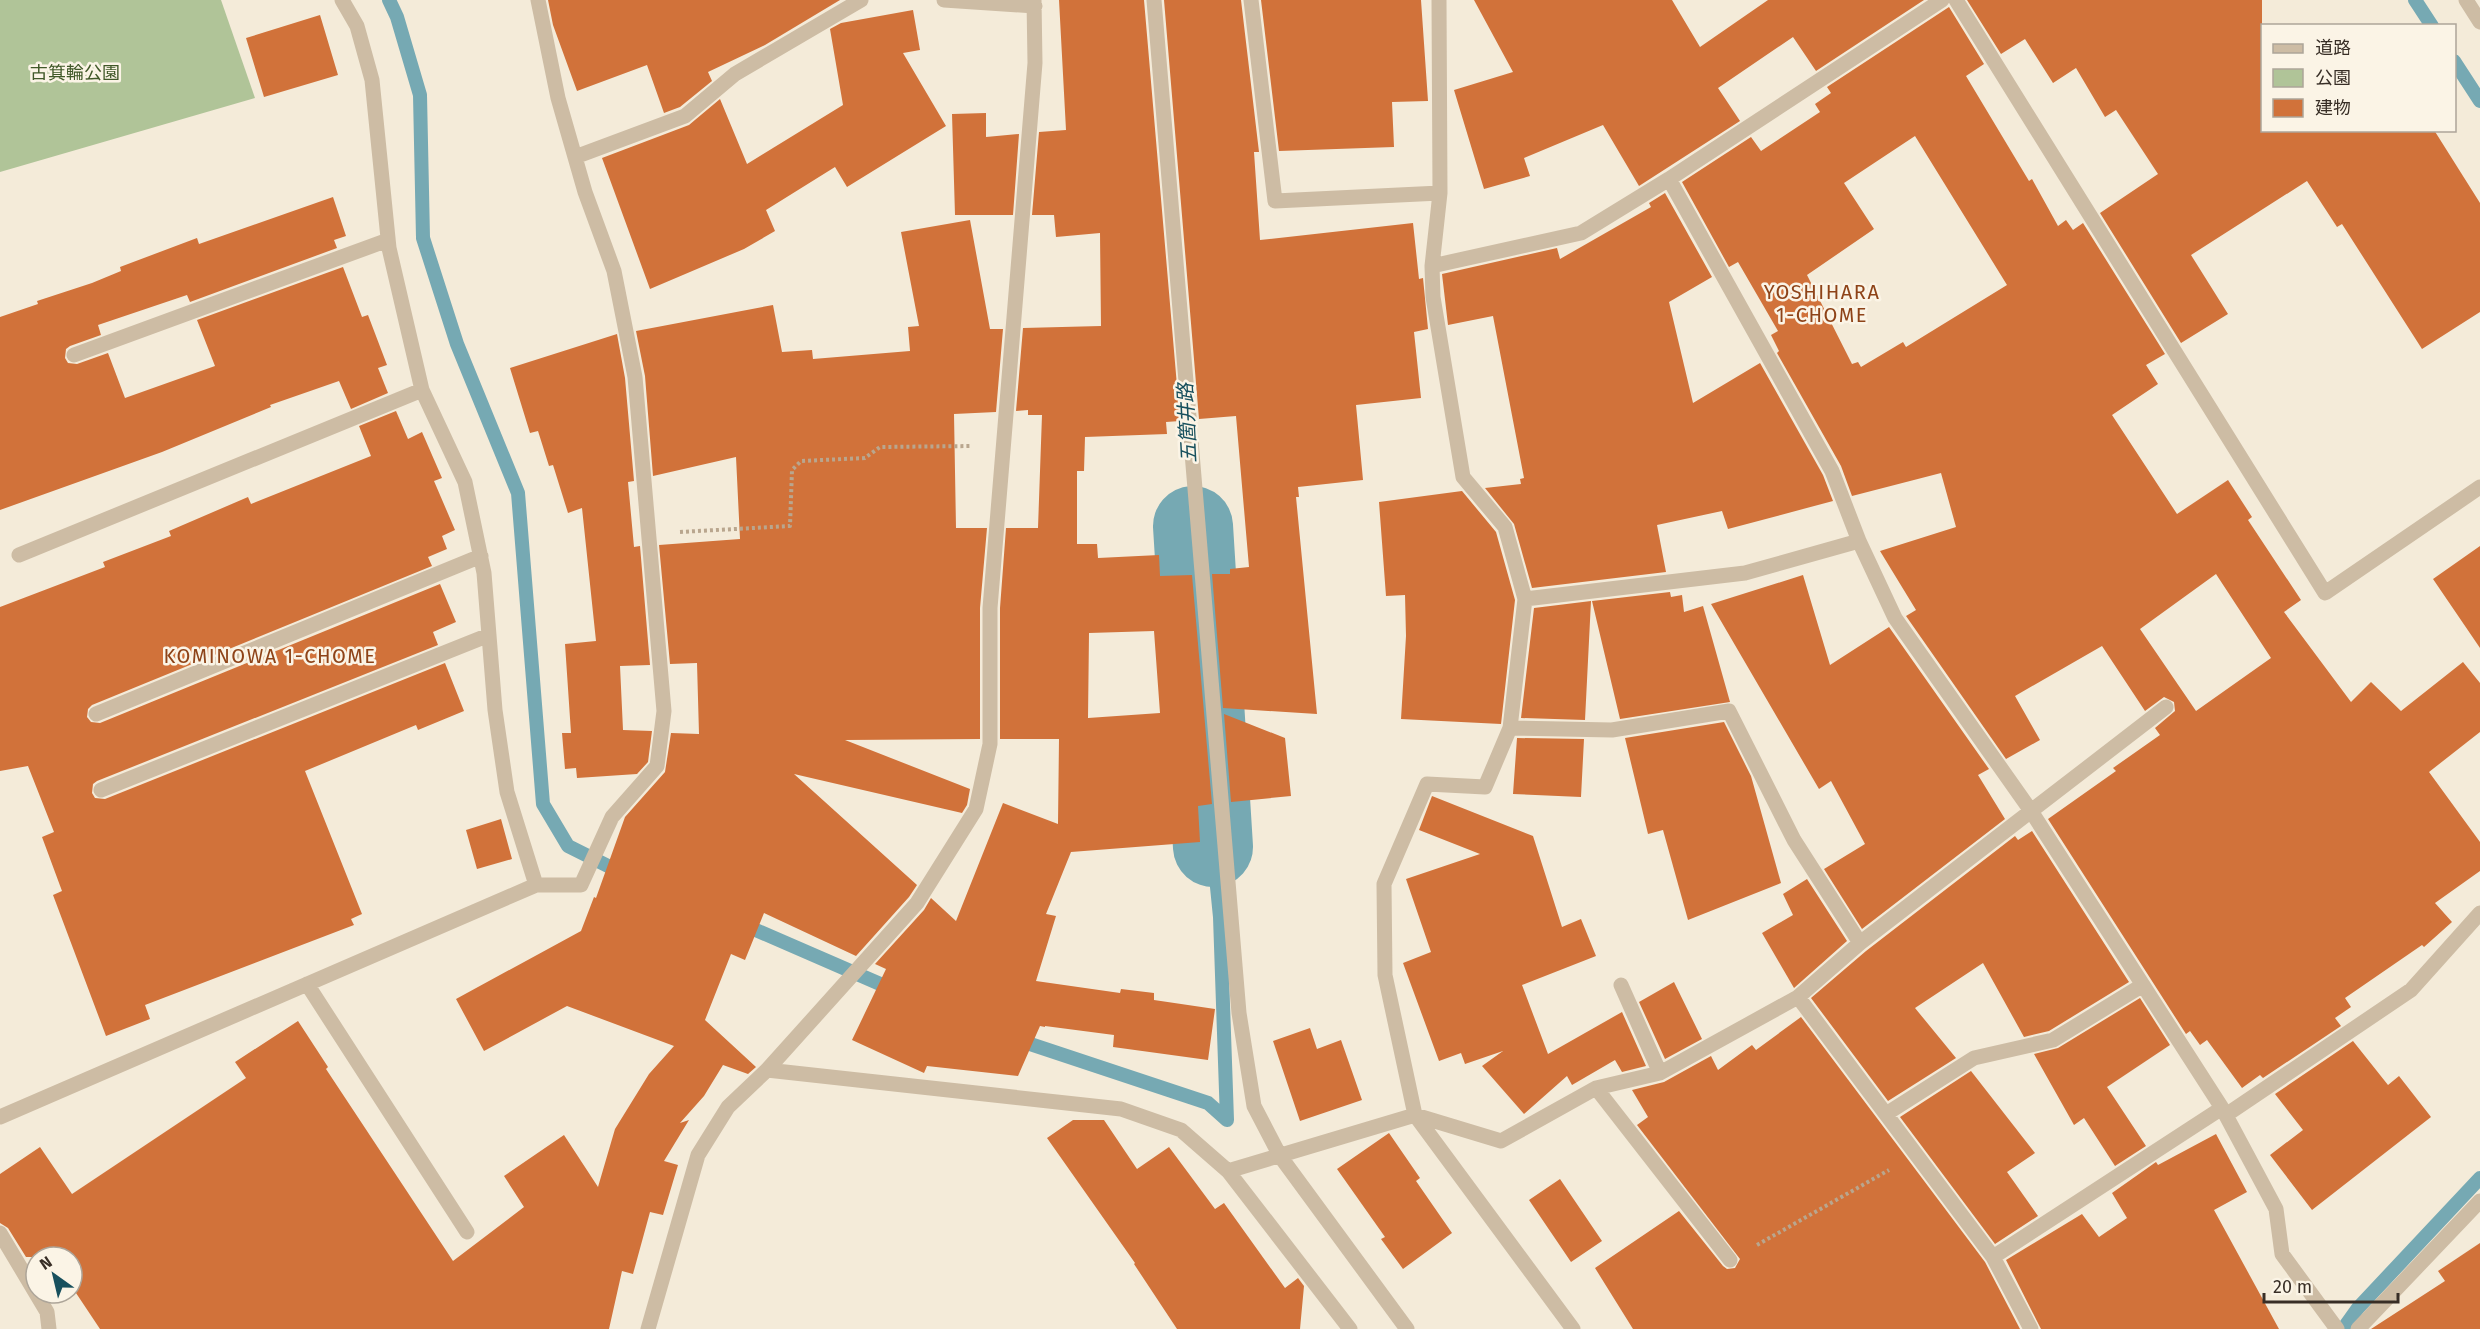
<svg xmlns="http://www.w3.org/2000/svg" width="2480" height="1329" viewBox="0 0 2480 1329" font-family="'Fira Sans','Noto Sans JP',sans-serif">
	<rect width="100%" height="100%" fill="#f4ebd9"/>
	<path fill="#b0c498" d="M 0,0 L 221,0 L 255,98 L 0,172 Z"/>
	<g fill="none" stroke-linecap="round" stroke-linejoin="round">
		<path stroke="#76a9b3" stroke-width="14" d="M 389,0 L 397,17 L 420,95 L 423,238 L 457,344 L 518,493 L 543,804 L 568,846 L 624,874
			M 2415,0 L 2432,26
			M 2454,61 L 2480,101
			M 1213,847 L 1220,917 L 1227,1120
			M 742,924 L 894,990
			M 1015,1039 L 1208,1103 L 1227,1120
			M 2343,1329 L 2358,1308 L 2480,1178"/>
		<path stroke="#76a9b3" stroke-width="80" d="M 1193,526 L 1213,847"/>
	</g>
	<path fill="#d1723a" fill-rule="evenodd" d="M 548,0 L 840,0 L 765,45 L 708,72 L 712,81 L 680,107 L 664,113 L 647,65 L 577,91 L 553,25 Z
		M 1059,0 L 1144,0 L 1180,421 L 1166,422 L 1167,434 L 1085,437 L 1084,471 L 1077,471 L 1077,544 L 1097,544 L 1098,558 L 1159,555 L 1160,576 L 1192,575 L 1212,804 L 1198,806 L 1200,842 L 1071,852 L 1046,914 L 1056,916 L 1036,981 L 1120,993 L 1121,989 L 1154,993 L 1154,1000 L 1215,1009 L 1208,1060 L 1113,1047 L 1114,1035 L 1045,1026 L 1045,1027 L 1040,1026 L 1018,1076 L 927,1066 L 924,1073 L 852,1040 L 886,969 L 875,964 L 924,910 L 931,898 L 956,921 L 1003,803 L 1058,824 L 1059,739 L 1000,739 L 1000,608 L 1006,528 L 1038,528 L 1042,415 L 1028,415 L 1028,410 L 1016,411 L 1023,328 L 1101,326 L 1100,233 L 1056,237 L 1054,215 L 1032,215 L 1039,132 L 1066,130 ZM 1154,631 L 1160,713 L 1088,718 L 1089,633 Z
		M 1164,0 L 1241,0 L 1259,152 L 1254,152 L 1260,240 L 1413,223 L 1419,279 L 1423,278 L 1428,329 L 1414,332 L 1421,398 L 1356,405 L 1363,480 L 1298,487 L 1299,497 L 1296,497 L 1317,714 L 1223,708 L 1212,574 L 1230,574 L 1230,569 L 1249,567 L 1236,416 L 1199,419 Z
		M 1261,0 L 1421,0 L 1428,101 L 1392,102 L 1394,147 L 1279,151 Z
		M 1474,0 L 1672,0 L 1700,47 L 1768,0 L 1924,0 L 1816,71 L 1793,37 L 1718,88 L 1740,121 L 1639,186 L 1603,125 L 1524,158 L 1530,176 L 1484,189 L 1454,90 L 1513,72 Z
		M 1967,0 L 2262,0 L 2262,130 L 2434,130 L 2480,203 L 2480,312 L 2422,349 L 2342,224 L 2337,227 L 2307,181 L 2191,255 L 2228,314 L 2181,343 L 2100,213 L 2158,174 L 2116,110 L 2105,117 L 2076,68 L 2053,83 L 2025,39 L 2001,54 Z
		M 1949,7 L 1984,64 L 1966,76 L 2029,181 L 2032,179 L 2058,226 L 2066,220 L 2073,230 L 2083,223 L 2165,354 L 2146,365 L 2158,384 L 2112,415 L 2177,514 L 2228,480 L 2252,517 L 2248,520 L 2301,600 L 2284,612 L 2351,702 L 2371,682 L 2401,711 L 2463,662 L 2480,683 L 2480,732 L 2429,772 L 2480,842 L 2480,871 L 2435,903 L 2452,922 L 2424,947 L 2422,945 L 2345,998 L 2351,1007 L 2335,1018 L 2341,1026 L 2263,1078 L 2260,1075 L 2242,1088 L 2207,1040 L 2200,1045 L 2190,1031 L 2186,1034 L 2048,819 L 2116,771 L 2113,768 L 2160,735 L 2155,728 L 2175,711 L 2174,702 L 2164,697 L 2145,711 L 2102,646 L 2015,696 L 2040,740 L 2006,759 L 1906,616 L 1916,610 L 1880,551 L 1956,527 L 1941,473 L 1852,496 L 1841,466 L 1777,353 L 1779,351 L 1771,335 L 1778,331 L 1738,262 L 1729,267 L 1682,182 L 1751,137 L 1761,151 L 1820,112 L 1815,104 L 1831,93 L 1827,87 ZM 1915,136 L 2007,285 L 1906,347 L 1903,342 L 1861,367 L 1858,362 L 1852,364 L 1807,275 L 1874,229 L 1844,183 ZM 2216,574 L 2271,658 L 2196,711 L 2140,629 Z
		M 913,10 L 920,50 L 903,53 L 946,126 L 847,187 L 835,167 L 766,210 L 775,231 L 744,249 L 650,289 L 602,158 L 689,125 L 720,99 L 747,164 L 843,105 L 830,29 L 841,23 Z
		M 320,15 L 338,75 L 264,97 L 246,38 Z
		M 986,113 L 986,137 L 1019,134 L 1013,215 L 955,215 L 952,114 Z
		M 1665,193 L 1712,277 L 1669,302 L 1693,403 L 1760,363 L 1823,475 L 1833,501 L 1728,529 L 1722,511 L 1657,525 L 1666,572 L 1532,588 L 1514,524 L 1485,488 L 1521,484 L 1520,479 L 1524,478 L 1493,316 L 1448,325 L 1442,274 L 1557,248 L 1560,259 L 1651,207 L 1649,203 Z
		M 333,197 L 346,236 L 334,240 L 337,248 L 190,302 L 187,295 L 98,325 L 101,335 L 70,346 L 66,349 L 65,358 L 68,363 L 77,364 L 108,353 L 125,398 L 215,366 L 197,320 L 343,267 L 362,317 L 368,315 L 387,365 L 378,368 L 388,393 L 351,409 L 339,381 L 270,405 L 271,407 L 162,452 L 0,510 L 0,317 L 38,304 L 37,301 L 92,283 L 121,271 L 120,267 L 197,238 L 199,244 Z
		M 970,220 L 990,329 L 1003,329 L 996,412 L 954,414 L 956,528 L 987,528 L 980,608 L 980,739 L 845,740 L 970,789 L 967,805 L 962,813 L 794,774 L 917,885 L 909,897 L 856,956 L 764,913 L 745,960 L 731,954 L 705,1020 L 756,1067 L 748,1074 L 723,1065 L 704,1096 L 680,1123 L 689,1120 L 664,1161 L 678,1165 L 663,1215 L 650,1212 L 633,1274 L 622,1271 L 609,1329 L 100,1329 L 72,1287 L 72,1257 L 26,1257 L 8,1228 L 0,1223 L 0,1174 L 40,1147 L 72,1194 L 246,1078 L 235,1062 L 298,1021 L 328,1067 L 326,1069 L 453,1261 L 524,1207 L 504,1176 L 564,1135 L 598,1187 L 615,1129 L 649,1074 L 674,1046 L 567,1006 L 484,1051 L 456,999 L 581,931 L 594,897 L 596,898 L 625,817 L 665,772 L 671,733 L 699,734 L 697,663 L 670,664 L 659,545 L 740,539 L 736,457 L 653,476 L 645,376 L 636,331 L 773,305 L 782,352 L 812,350 L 813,359 L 910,351 L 908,327 L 919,326 L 901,232 Z
		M 617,334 L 625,378 L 634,481 L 628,482 L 634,547 L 640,546 L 650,665 L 620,666 L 623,730 L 652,731 L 648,762 L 637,774 L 577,778 L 576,768 L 565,769 L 562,733 L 571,733 L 565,644 L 596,641 L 582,508 L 568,513 L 553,465 L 549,466 L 538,431 L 530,433 L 510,368 Z
		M 396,411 L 408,439 L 422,432 L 442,478 L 434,481 L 455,530 L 442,536 L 447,549 L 428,557 L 432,566 L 92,705 L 88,709 L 87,717 L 91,722 L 100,723 L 440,584 L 456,622 L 433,632 L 438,645 L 97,781 L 93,784 L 92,793 L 95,798 L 105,799 L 445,663 L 464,711 L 418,730 L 416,725 L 305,771 L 362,914 L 351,919 L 354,925 L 145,1005 L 150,1019 L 106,1036 L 53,895 L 62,891 L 42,837 L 54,832 L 28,766 L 0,771 L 0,607 L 105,567 L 103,562 L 171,536 L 169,531 L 248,497 L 251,504 L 371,456 L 359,426 Z
		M 1462,491 L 1496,532 L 1515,600 L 1501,724 L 1401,719 L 1406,636 L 1405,595 L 1386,596 L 1379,502 Z
		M 2480,546 L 2480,648 L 2433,579 Z
		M 1803,575 L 1830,665 L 1889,627 L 1989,769 L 1978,775 L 2005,819 L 1862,929 L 1824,869 L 1865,844 L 1831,781 L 1819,789 L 1711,604 Z
		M 1670,592 L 1671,597 L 1682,595 L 1684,612 L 1703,606 L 1730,702 L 1620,719 L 1592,601 Z
		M 1591,601 L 1585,720 L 1521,718 L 1534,608 Z
		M 1224,714 L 1285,738 L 1291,796 L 1231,802 Z
		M 1724,722 L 1751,776 L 1781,883 L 1688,920 L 1663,830 L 1648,834 L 1625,738 Z
		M 1517,738 L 1584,739 L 1581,797 L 1513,794 Z
		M 1432,796 L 1533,836 L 1562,927 L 1581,919 L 1596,956 L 1522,985 L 1548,1054 L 1622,1012 L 1646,1066 L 1622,1072 L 1615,1060 L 1572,1085 L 1567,1076 L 1524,1114 L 1482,1066 L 1503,1051 L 1465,1064 L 1461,1053 L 1439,1061 L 1403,963 L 1431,952 L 1406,879 L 1480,854 L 1419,830 Z
		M 501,819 L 512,859 L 477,869 L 466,830 Z
		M 2032,831 L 2129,982 L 2049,1031 L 2024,1037 L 1983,963 L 1915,1008 L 1956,1058 L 1888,1101 L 1811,998 L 1866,951 L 2015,836 L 2018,840 Z
		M 1807,879 L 1847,941 L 1794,988 L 1762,933 L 1793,915 L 1783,894 Z
		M 1674,982 L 1702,1039 L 1665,1059 L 1639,1002 Z
		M 2140,998 L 2170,1045 L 2107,1087 L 2146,1146 L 2115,1166 L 2084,1118 L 2074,1125 L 2034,1054 L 2058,1048 Z
		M 1801,1017 L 1985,1262 L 2020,1329 L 1633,1329 L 1595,1268 L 1679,1211 L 1723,1266 L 1727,1269 L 1735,1268 L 1740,1259 L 1637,1125 L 1648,1117 L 1632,1090 L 1664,1082 L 1711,1056 L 1718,1070 L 1752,1045 L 1756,1050 Z
		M 1310,1028 L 1317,1049 L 1341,1040 L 1362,1100 L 1300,1121 L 1273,1041 Z
		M 2353,1041 L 2388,1085 L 2399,1076 L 2431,1117 L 2312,1210 L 2270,1155 L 2303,1130 L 2275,1094 Z
		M 1971,1071 L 2035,1153 L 2007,1172 L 2038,1216 L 1995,1244 L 1900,1117 Z
		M 1073,1120 L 1104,1120 L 1137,1169 L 1169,1147 L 1215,1209 L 1224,1203 L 1285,1288 L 1298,1278 L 1304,1286 L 1300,1329 L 1177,1329 L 1134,1264 L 1135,1263 L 1047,1138 Z
		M 1389,1133 L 1420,1178 L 1416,1181 L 1452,1233 L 1403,1269 L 1381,1239 L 1385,1237 L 1337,1169 Z
		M 2216,1134 L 2247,1192 L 2214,1210 L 2279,1329 L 2041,1329 L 2006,1260 L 2082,1214 L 2099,1237 L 2127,1218 L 2112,1193 L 2156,1162 L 2158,1165 Z
		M 1560,1179 L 1602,1241 L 1571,1262 L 1529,1200 Z
		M 2480,1243 L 2480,1329 L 2371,1329 L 2445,1281 L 2438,1271 Z"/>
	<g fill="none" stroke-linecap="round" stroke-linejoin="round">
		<path stroke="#b9a68e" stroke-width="4" stroke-dasharray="3 3" stroke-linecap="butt" d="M 680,532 L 790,526 L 792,470 L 801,461 L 865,458 L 880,447 L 972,446
			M 1757,1245 L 1889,1170"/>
		<path stroke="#cdbca4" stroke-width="15" d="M 944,0 L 1035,6
			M 1154,0 L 1239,1013 L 1254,1106 L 1280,1156 L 1407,1329
			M 1251,0 L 1275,201 L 1440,193
			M 1439,0 L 1440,193 L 1432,266 L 1433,297 L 1463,477 L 1505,527 L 1525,599 L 1510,728 L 1485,787 L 1427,784 L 1384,884 L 1385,975 L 1415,1115 L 1573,1329
			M 1956,0 L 2325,593 L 2480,487
			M 2466,0 L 2480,22
			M 575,157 L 685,116 L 735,74 L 861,0
			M 1669,179 L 1832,471 L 1859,541 L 1895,618 L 2031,811 L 2222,1108 L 2276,1209 L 2282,1254 L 2337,1329
			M 1432,266 L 1581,233 L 1669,179 L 1942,0
			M 74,355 L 388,240
			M 19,555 L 422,390
			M 1525,599 L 1745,573 L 1859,541
			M 96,714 L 481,556
			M 1510,728 L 1612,730 L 1729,711 L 1794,840 L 1860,943
			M 101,790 L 489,635
			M 536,885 L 581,885 L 612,817 L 657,766 L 664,711 L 635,377 L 614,271 L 585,192 L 558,98 L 538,0
			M 307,984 L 467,1232
			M 1621,985 L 1660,1073
			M 1798,997 L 1993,1257 L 2031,1329
			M 767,1070 L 1121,1109 L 1181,1130 L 1228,1171 L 1350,1329
			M 1596,1088 L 1730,1260
			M 1886,1114 L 1974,1058 L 2053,1040 L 2143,985
			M 2226,1115 L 2411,990 L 2480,913
			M 0,1117 L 536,885 L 507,792 L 495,710 L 484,573 L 465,482 L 422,390 L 389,248 L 372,80 L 357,26 L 342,0
			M 1228,1171 L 1415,1115 L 1501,1141 L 1596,1088 L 1660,1073 L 1798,997 L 1860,943 L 2166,707
			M 0,1233 L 47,1312 L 49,1329
			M 1993,1257 L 2222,1108
			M 648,1329 L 698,1155 L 728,1107 L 767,1070 L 917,903 L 976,809 L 990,744 L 990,608 L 1035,63 L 1034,0
			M 2358,1329 L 2480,1201"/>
	</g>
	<g text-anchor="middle" stroke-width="5" stroke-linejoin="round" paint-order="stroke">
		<g font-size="18" fill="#405828" stroke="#fbf4e6">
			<text x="75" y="79">古箕輪公園</text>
		</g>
		<g font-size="20" letter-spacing="1.5" fill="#8e4318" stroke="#fbf4e6">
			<text x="1822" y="299">YOSHIHARA<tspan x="1822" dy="23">1-CHOME</tspan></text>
			<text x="270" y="663">KOMINOWA 1-CHOME</text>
		</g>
		<g font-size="20" font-style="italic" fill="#18505d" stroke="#fbf4e6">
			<text transform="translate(1187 423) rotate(-93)" y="7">五箇井路</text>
		</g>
	</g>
	<rect x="2261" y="24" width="195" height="108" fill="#fbf4e6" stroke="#ada599" stroke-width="1.5"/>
	<rect x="2273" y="44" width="30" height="9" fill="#cdbca4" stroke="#ada599" stroke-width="1.5"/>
	<text x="2315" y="54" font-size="18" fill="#382e26">道路</text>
	<rect x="2273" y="69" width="30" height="18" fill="#b0c498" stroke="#ada599" stroke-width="1.5"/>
	<text x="2315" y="84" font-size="18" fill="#382e26">公園</text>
	<rect x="2273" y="99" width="30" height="18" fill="#d1723a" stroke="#ada599" stroke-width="1.5"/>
	<text x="2315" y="114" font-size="18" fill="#382e26">建物</text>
	<g transform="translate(54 1275) rotate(326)"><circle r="28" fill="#fbf4e6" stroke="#ada599" stroke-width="1.5"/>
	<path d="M0-4.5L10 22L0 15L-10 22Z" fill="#18505d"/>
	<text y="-9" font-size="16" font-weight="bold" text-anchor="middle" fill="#382e26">N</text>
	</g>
	<path d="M2264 1293v9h134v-9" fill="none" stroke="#382e26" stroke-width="3"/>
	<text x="2273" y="1293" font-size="18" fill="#382e26" stroke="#fbf4e6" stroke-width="4.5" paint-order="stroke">20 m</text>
</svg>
